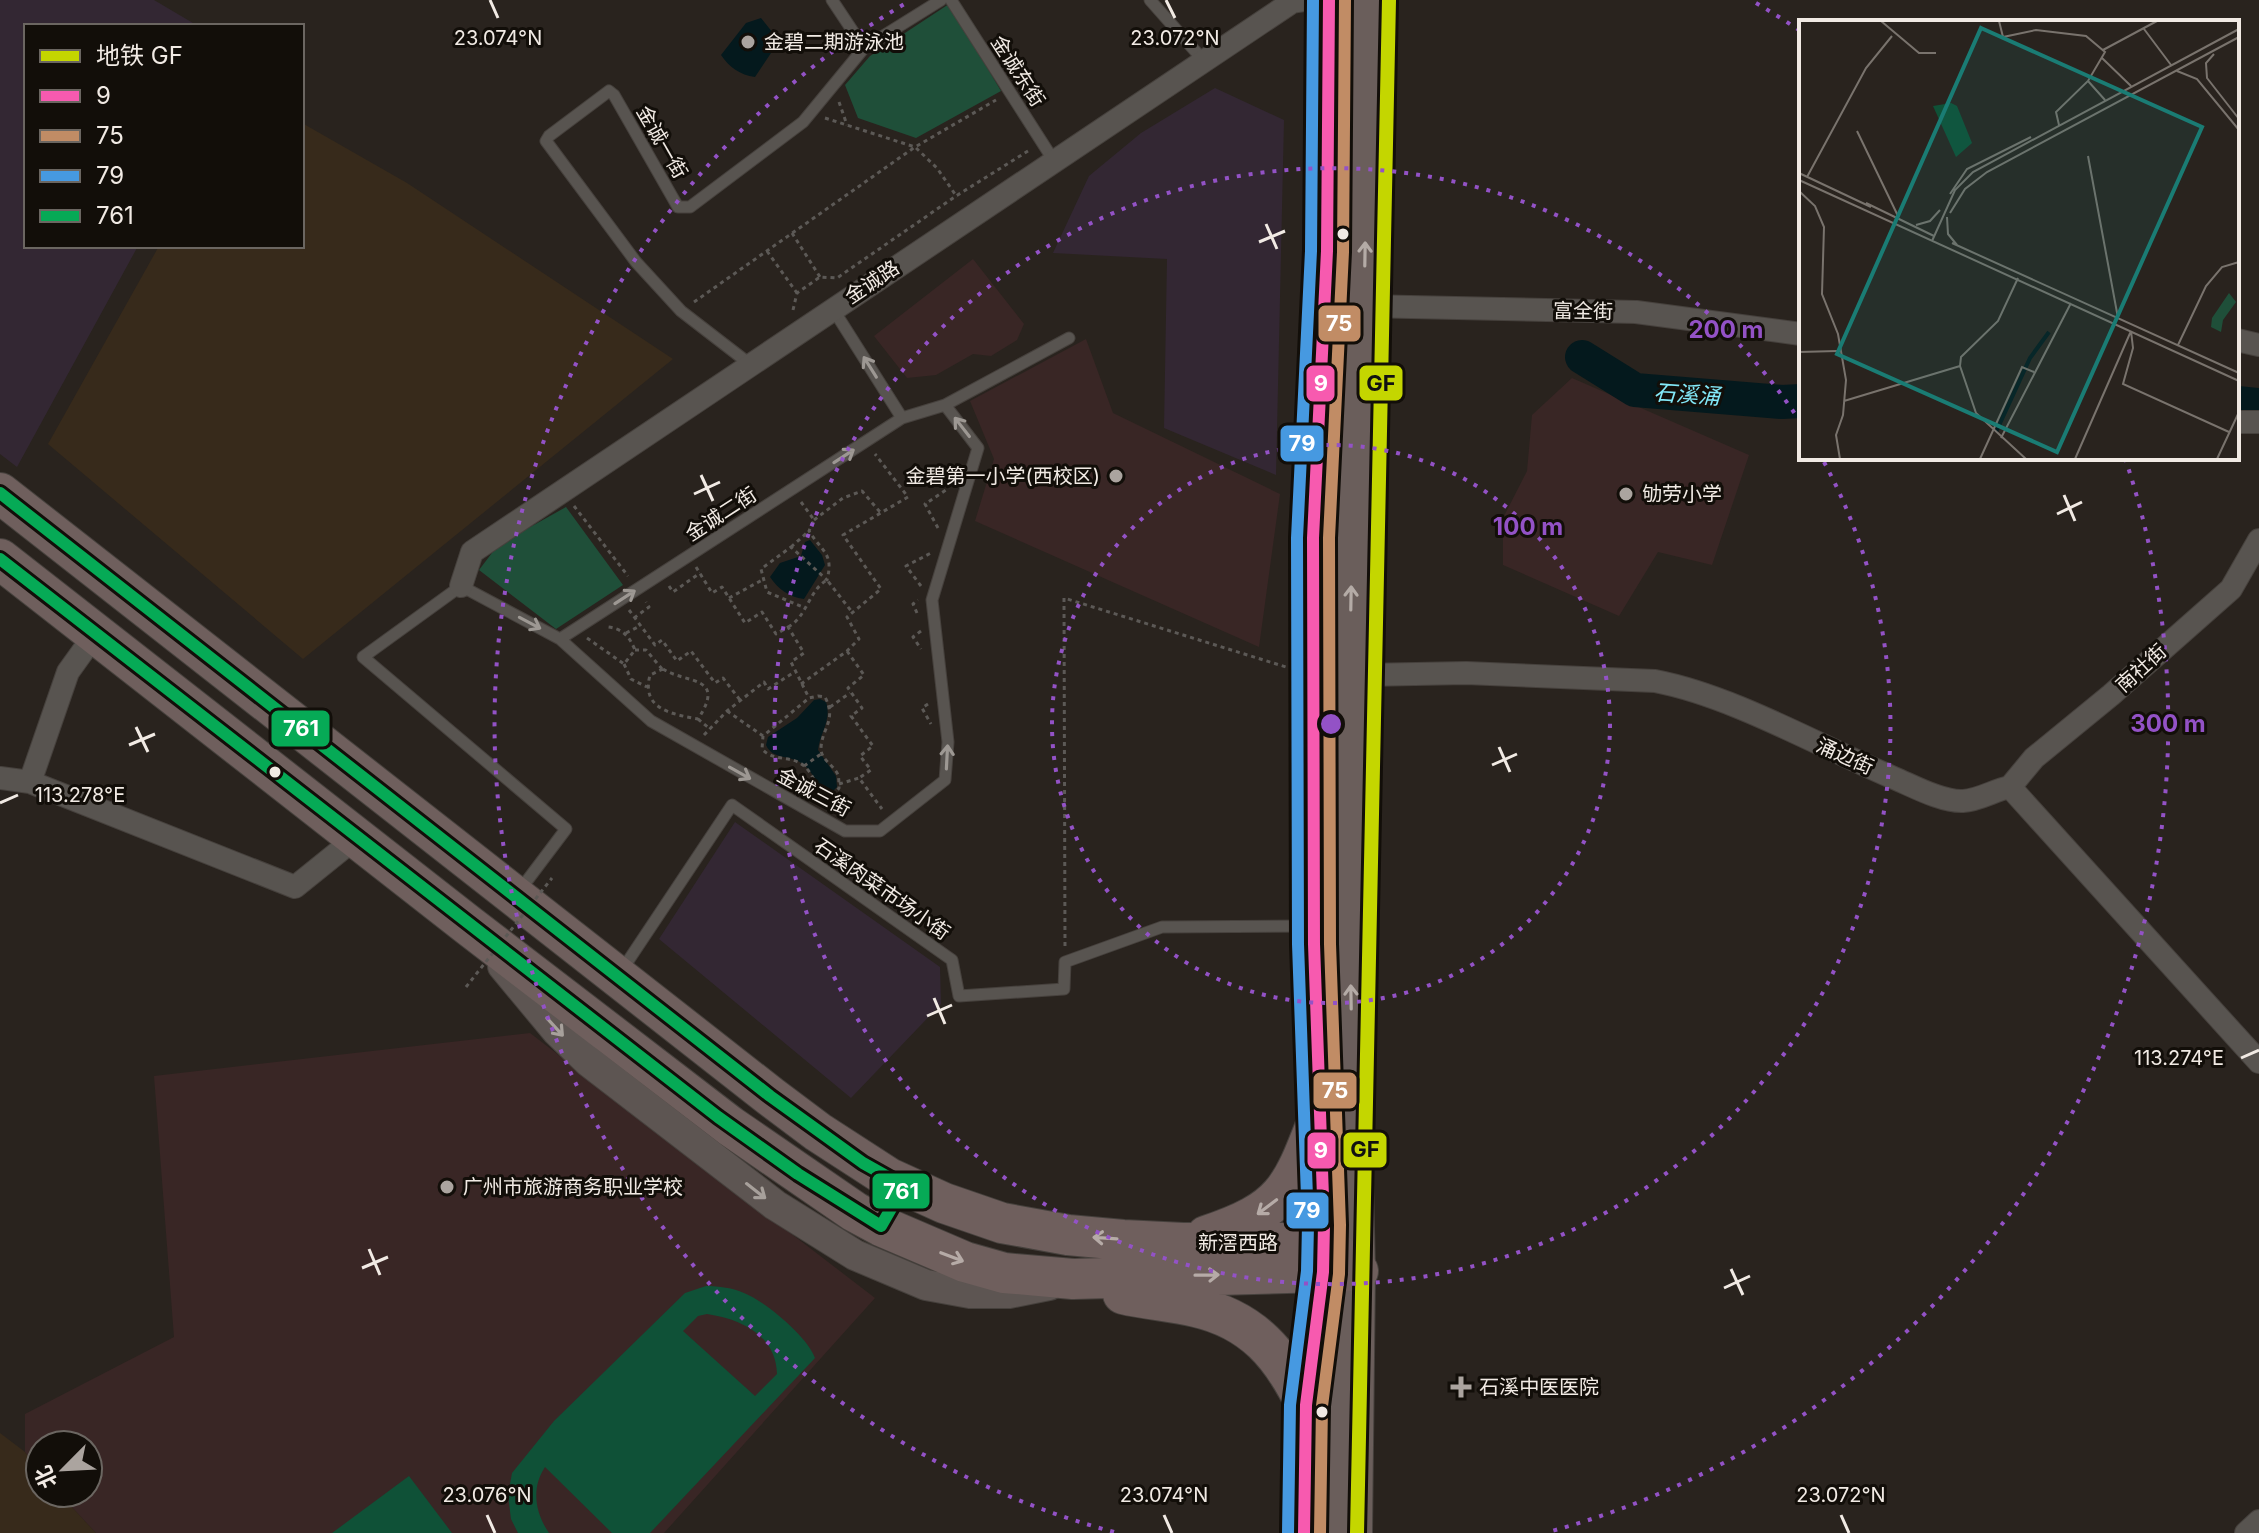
<svg xmlns="http://www.w3.org/2000/svg" width="2259" height="1533" viewBox="0 0 2259 1533" font-family="Inter,'Noto Sans SC',sans-serif">
	<rect width="100%" height="100%" fill="#29231e"/>
	<path fill="#332733" d="M 0,0 L 154,0 L 198,26 L 26,26 L 26,246 L 138,246 L 17,467 L 0,454 Z
		M 1215,88 L 1284,120 L 1276,475 L 1164,428 L 1167,259 L 1053,253 L 1089,176 L 1141,133 Z
		M 735,822 L 940,967 L 941,1004 L 851,1098 L 659,939 Z"/>
	<path fill="#372a1b" d="M 302,123 L 407,183 L 673,359 L 303,659 L 48,444 L 159,246 L 302,246 Z
		M 0,1433 L 25,1452 L 40,1470 L 40,1493 L 59,1493 L 96,1533 L 0,1533 Z"/>
	<path fill="#392625" d="M 973,259 L 1024,324 L 1017,340 L 991,356 L 973,354 L 936,375 L 907,378 L 874,336 Z
		M 1086,339 L 1113,413 L 1280,494 L 1259,647 L 975,521 L 994,459 L 970,401 Z
		M 1572,378 L 1749,455 L 1712,565 L 1658,552 L 1619,616 L 1503,565 L 1503,518 L 1527,471 L 1532,415 Z
		M 530,1033 L 875,1298 L 664,1533 L 96,1533 L 59,1493 L 88,1493 L 88,1445 L 40,1445 L 40,1470 L 25,1452 L 25,1414 L 174,1337 L 154,1076 Z"/>
	<path fill="#0f5137" fill-rule="evenodd" d="M 706,1286 C 719,1286 733,1288 744,1293 C 765,1301 808,1337 815,1358 L 650,1533 L 612,1533 L 545,1467 C 531,1488 535,1513 549,1533 L 518,1533 L 511,1519 L 508,1495 L 512,1473 L 554,1421 L 685,1293 ZM 707,1314 C 741,1319 776,1335 777,1374 L 755,1396 L 683,1331 L 698,1316 Z
		M 409,1476 L 452,1533 L 332,1533 Z"/>
	<path fill="#1f4f39" d="M 949,4 L 1001,91 L 916,138 L 858,118 L 845,85 L 870,56 Z
		M 566,507 L 623,585 L 556,629 L 479,570 L 498,545 Z"/>
	<path fill="#04191d" d="M 761,18 L 773,33 L 777,44 L 755,77 C 740,75 729,67 721,55 L 746,23 Z
		M 810,540 L 822,555 L 825,565 L 804,599 C 789,597 778,589 770,577 L 780,563 L 801,556 L 805,542 Z
		M 820,699 L 826,702 C 832,720 820,733 818,750 L 836,776 L 837,787 L 831,793 L 823,792 C 817,784 812,771 804,765 C 792,754 773,761 766,745 L 768,737 L 797,718 L 814,700 Z"/>
	<g fill="none" stroke-linecap="round" stroke-linejoin="round">
		<path stroke="#04191d" stroke-width="34" d="M 1582,357 L 1635,390 L 1782,402 L 1801,401
			M 2237,403 L 2259,405"/>
		<defs>
			<path id="lane" d="M 832,0 L 864,48 L 941,0
				M 951,0 L 1054,161
				M 1150,0 L 1204,61
				M 833,309 L 902,418 L 945,405
				M 751,365 L 681,311 L 636,262 L 546,141 L 549,136 L 609,91 L 614,95 L 678,207 L 690,207 L 803,122 L 864,48
				M 560,639 L 902,418
				M 520,890 L 566,829 L 363,657 L 461,586 L 560,639 L 651,721 L 845,831 L 880,831 L 945,780 L 948,742 L 932,600 L 978,448 L 945,405 L 1069,338
				M 622,970 L 732,805 L 952,960 L 959,996 L 1064,989 L 1065,962 L 1162,927 L 1309,926"/>
			<path id="street" d="M 1364,306 L 1636,312 L 1801,334
				M 2237,340 L 2259,345
				M 2237,422 L 2259,422
				M 461,586 L 472,552 L 1292,2 L 1305,0
				M 1313,676 L 1466,673 L 1655,681 C 1733,696 1819,746 1894,778 C 1913,786 1942,802 1963,801 C 1980,800 1994,790 2010,787
				M 0,778 L 30,782 L 295,887 L 357,837
				M 30,782 L 68,672 L 96,633
				M 2010,787 L 2259,1062
				M 2010,787 L 2034,758 L 2111,695 L 2231,589 L 2259,540
				M 2246,1533 L 2259,1521"/>
			<path id="secondary" d="M 503,966 L 557,1031 L 588,1061 L 775,1205 L 855,1255 L 926,1285 L 970,1293 L 1009,1293 L 1049,1285
				M 1304,1533 L 1309,1385"/>
			<path id="primary" d="M 1323,1533 L 1324,1225 L 1314,944 L 1313,538 L 1327,251 L 1329,0
				M 1355,1533 L 1358,1271 L 1351,969 L 1351,603 L 1364,306 L 1370,0"/>
			<path id="highway" d="M 0,493 L 770,1096 L 818,1132 L 889,1178 L 944,1203 L 1002,1223 L 1068,1235 L 1123,1240 L 1183,1243 L 1324,1243 L 1358,1271
				M 0,559 L 468,925 L 730,1126 L 855,1212 L 881,1226 L 965,1262 L 1004,1273 L 1073,1279 L 1358,1271
				M 1206,1236 C 1284,1210 1291,1190 1319,1117
				M 1123,1294 C 1147,1300 1172,1301 1196,1307 C 1253,1320 1282,1355 1306,1405"/>
		</defs>
		<use href="#lane" stroke="#46413d" stroke-width="13"/>
		<use href="#street" stroke="#46413d" stroke-width="24"/>
		<use href="#secondary" stroke="#46413d" stroke-width="32"/>
		<use href="#primary" stroke="#46413d" stroke-width="36"/>
		<use href="#highway" stroke="#46413d" stroke-width="42"/>
		<path stroke="#5c5956" stroke-width="3" stroke-dasharray="4 4" stroke-linecap="butt" d="M 839,102 L 847,125
			M 825,118 L 915,147 L 937,168 L 957,197
			M 792,233 L 820,277
			M 767,251 L 797,293
			M 694,302 L 915,147 L 996,100
			M 793,310 L 797,293 L 820,277 L 837,278 L 956,196 L 1028,151
			M 801,502 L 814,520 L 809,531 C 822,552 834,553 827,580 L 791,547 L 761,569 L 767,592 L 805,608
			M 574,506 L 628,576
			M 814,520 L 843,498 L 862,491 L 880,512
			M 938,528 L 925,504 L 949,488
			M 791,547 L 809,531
			M 696,567 L 712,593 L 722,587 L 745,623 L 762,612 L 776,634 L 788,627 L 804,653 L 791,662 L 809,698
			M 669,586 L 673,592 L 700,573
			M 921,586 L 906,566 L 931,553
			M 729,598 L 764,579
			M 629,610 L 655,645 L 662,640 L 677,661 L 691,651 L 715,683 L 723,678 L 740,700
			M 917,613 L 913,604 L 918,600
			M 634,618 L 649,607 L 646,602
			M 788,627 C 807,617 809,590 827,580 L 852,612
			M 921,631 L 913,637 L 921,649
			M 626,633 L 640,626
			M 587,638 L 624,664 L 635,650 C 629,636 623,629 608,627
			M 635,650 L 646,650 L 662,669
			M 847,651 L 864,675 L 848,688 L 862,708 L 851,716 L 873,746 L 860,756 L 871,770 L 859,778
			M 624,664 L 631,679 L 647,687
			M 663,669 C 686,684 727,675 698,719 C 671,714 641,709 650,675 Z
			M 801,684 L 847,651 L 859,639 L 847,617 L 881,589 L 843,535 L 908,497 L 875,454
			M 818,696 L 825,697 C 837,720 822,728 821,748 C 820,759 834,765 838,775 C 839,777 839,786 839,788 L 833,796 L 821,793 C 816,784 811,771 803,765 C 790,755 774,762 762,749 L 763,736 L 809,698 Z
			M 928,704 L 922,708 L 931,724
			M 830,707 L 850,693
			M 727,711 L 763,736
			M 698,719 L 710,729
			M 704,735 L 727,711 L 764,682 L 768,689 L 796,671
			M 804,766 L 821,754
			M 839,784 L 859,778 L 882,809
			M 1065,946 L 1064,598 L 1286,667"/>
		<use href="#lane" stroke="#585450" stroke-width="11"/>
		<use href="#street" stroke="#585450" stroke-width="22"/>
		<use href="#secondary" stroke="#5d5552" stroke-width="30"/>
		<use href="#primary" stroke="#6a5e5b" stroke-width="34"/>
		<use href="#highway" stroke="#6f5f5d" stroke-width="40"/>
		<path stroke="#5c5956" stroke-width="3" stroke-dasharray="4 4" stroke-linecap="butt" d="M 466,987 L 552,878"/>
		<defs>
			<path id="bus-1" d="M 1304,1533 L 1306,1405 L 1323,1272 L 1324,1225 L 1314,944 L 1313,538 L 1327,251 L 1329,0"/>
			<path id="bus-2" d="M 1320,1533 L 1322,1406 L 1339,1274 L 1340,1225 L 1330,944 L 1329,538 L 1343,252 L 1345,0"/>
			<path id="bus-3" d="M 1288,1533 L 1290,1405 L 1307,1271 L 1308,1225 L 1298,944 L 1297,538 L 1311,251 L 1313,0"/>
			<path id="bus-4" d="M 0,493 L 770,1096 L 863,1163 L 904,1186 L 881,1226 L 798,1174 L 718,1117 L 0,559"/>
		</defs>
		<use href="#bus-1" stroke="#120e09" stroke-width="18"/>
		<use href="#bus-2" stroke="#120e09" stroke-width="18"/>
		<use href="#bus-3" stroke="#120e09" stroke-width="18"/>
		<use href="#bus-4" stroke="#120e09" stroke-width="18"/>
		<use href="#bus-1" stroke="#f75aaf" stroke-width="12"/>
		<use href="#bus-2" stroke="#c18c65" stroke-width="12"/>
		<use href="#bus-3" stroke="#4699e1" stroke-width="12"/>
		<use href="#bus-4" stroke="#06aa56" stroke-width="12"/>
		<defs>
			<path id="metro-1" d="M 1357,1533 L 1389,0"/>
		</defs>
		<use href="#metro-1" stroke="#120e09" stroke-width="20"/>
		<use href="#metro-1" stroke="#c4d600" stroke-width="14"/>
	</g>
	<defs><path id="oneway-shaft" d="M-6 0H5M1.5-3L5.5 0L1.5 3" fill="none" stroke-width="1.6" stroke-linecap="round" stroke-linejoin="round" transform="scale(2)"/></defs>
	<g stroke="#b4aba6">
		<use href="#oneway-shaft" transform="translate(1365 254) rotate(-89)"/>
		<use href="#oneway-shaft" transform="translate(1351 598) rotate(-89)"/>
		<use href="#oneway-shaft" transform="translate(1351 997) rotate(-91)"/>
	</g>
	<g stroke="#9d9893">
		<use href="#oneway-shaft" transform="translate(870 367) rotate(-122)"/>
		<use href="#oneway-shaft" transform="translate(962 427) rotate(-128)"/>
		<use href="#oneway-shaft" transform="translate(844 456) rotate(-33)"/>
		<use href="#oneway-shaft" transform="translate(625 597) rotate(-33)"/>
		<use href="#oneway-shaft" transform="translate(530 623) rotate(28)"/>
		<use href="#oneway-shaft" transform="translate(947 757) rotate(-87)"/>
		<use href="#oneway-shaft" transform="translate(740 773) rotate(29)"/>
	</g>
	<g stroke="#a7a09b">
		<use href="#oneway-shaft" transform="translate(555 1027) rotate(48)"/>
		<use href="#oneway-shaft" transform="translate(756 1191) rotate(38)"/>
	</g>
	<g stroke="#b6aba7">
		<use href="#oneway-shaft" transform="translate(1267 1207) rotate(143)"/>
		<use href="#oneway-shaft" transform="translate(1105 1238) rotate(-176)"/>
		<use href="#oneway-shaft" transform="translate(952 1257) rotate(21)"/>
		<use href="#oneway-shaft" transform="translate(1207 1275) rotate(-1)"/>
	</g>
	<path fill="none" stroke="#f1eae4" stroke-width="3" d="M 490,0 L 498,18M 1166,0 L 1175,18M 1266,224 L 1277,249M 1259,242 L 1285,231M 701,475 L 713,501M 694,494 L 720,482M 2064,495 L 2075,521M 2057,514 L 2082,502M 136,727 L 148,752M 129,745 L 155,734M 1499,747 L 1510,772M 1492,765 L 1517,754M 0,803 L 18,795M 934,998 L 945,1024M 927,1016 L 952,1005M 2241,1058 L 2259,1050M 369,1249 L 380,1275M 362,1268 L 388,1257M 1731,1269 L 1743,1295M 1724,1288 L 1750,1276M 487,1515 L 495,1533M 1164,1515 L 1172,1533M 1841,1515 L 1849,1533"/>
	<g fill="none" stroke="#9352c6" stroke-width="4" stroke-dasharray="4 8">
		<circle cx="1331" cy="724" r="279"/>
		<path d="M1824 462A558 558 0 1 1 1799 420"/>
		<path d="M1114 1532A837 837 0 0 1 906 3M1756 3A837 837 0 0 1 1799 30M2125 458A837 837 0 0 1 1548 1532"/>
	</g>
	<g fill="#aba49f" stroke="#120e09" stroke-width="3">
		<circle cx="748" cy="42" r="8"/>
		<circle cx="1116" cy="476" r="8"/>
		<circle cx="1626" cy="494" r="8"/>
		<circle cx="447" cy="1187" r="8"/>
		<path d="M1457 1375h8v8h8v8h-8v8h-8v-8h-8v-8h8z"/>
	</g>
	<g fill="#f1eae4" stroke="#120e09" stroke-width="3">
		<circle cx="1343" cy="234" r="7"/>
		<circle cx="275" cy="772" r="7"/>
		<circle cx="1322" cy="1412" r="7"/>
	</g>
	<g text-anchor="middle" stroke-width="6" stroke-linejoin="round" paint-order="stroke">
		<g font-size="20" fill="#f1eae4" stroke="#120e09" text-anchor="start">
			<text x="764" y="49">金碧二期游泳池</text>
			<text x="1100" y="483" text-anchor="end">金碧第一小学(西校区)</text>
			<text x="1642" y="501">劬劳小学</text>
			<text x="463" y="1194">广州市旅游商务职业学校</text>
			<text x="1479" y="1394">石溪中医医院</text>
		</g>
		<g font-size="20" fill="#f1eae4" stroke="#120e09">
			<text transform="translate(1018 71) rotate(57)" y="7">金诚东街</text>
			<text transform="translate(662 142) rotate(60)" y="7">金诚一街</text>
			<text transform="translate(872 282) rotate(-34)" y="7">金诚路</text>
			<text transform="translate(1583 311) rotate(1)" y="7">富全街</text>
			<text transform="translate(721 514) rotate(-33)" y="7">金诚二街</text>
			<text transform="translate(2141 668) rotate(-42)" y="7">南社街</text>
			<text transform="translate(1845 756) rotate(24)" y="7">涌边街</text>
			<text transform="translate(814 792) rotate(28)" y="7">金诚三街</text>
			<text transform="translate(882 889) rotate(35)" y="7">石溪肉菜市场小街</text>
			<text x="1238" y="1250">新滘西路</text>
		</g>
		<g font-size="22" font-style="italic" fill="#83e9f9" stroke="#120e09">
			<text transform="translate(1687 394) rotate(4)" y="8">石溪涌</text>
		</g>
	</g>
	<g transform="translate(1799 20)">
		<rect width="440" height="440" fill="#29231e"/>
		<path d="M 152,83 L 158,86 L 173,123 L 157,137 L 134,86 Z" fill="#0f5137"/>
		<path d="M 430,273 L 437,282 L 424,300 L 422,312 L 412,307 L 413,298 Z" fill="#1f4f39"/>
		<path fill="none" stroke="#04191d" stroke-width="4" d="M 197,412 L 231,338 L 250,312"/>
		<path fill="none" stroke="#79736d" stroke-width="2" d="M 82,1 L 120,33 L 137,33M 200,1 L 204,17 L 237,10 L 287,16 L 306,32 L 289,61 L 257,92 L 260,105M 345,9 L 372,45M 304,30 L 358,1M 415,34 L 407,43 L 408,58 L 440,99M 303,38 L 332,66M 378,51 L 398,59 L 440,110M 289,61 L 306,80M 58,111 L 99,196M 289,136 L 319,298M 0,153 L 72,187M 8,157 L 67,48 L 93,16M 0,160 L 440,361M 0,171 L 16,186 L 25,207 L 23,274 L 39,314 L 47,360 L 44,395 L 37,415 L 41,439M 151,174 L 168,149 L 232,117M 67,183 L 135,216M 151,193 L 166,169 L 188,152 L 440,17M 148,197 L 149,214 L 158,225M 117,205 L 131,201 L 141,190M 133,221 L 156,170 L 174,152 L 440,9M 153,223 L 440,353M 332,311 L 334,328 L 324,364 L 430,412M 379,325 L 407,266 L 423,247 L 440,242M 0,332 L 38,331M 161,346 L 177,393 L 227,439M 161,346 L 162,337 L 199,301 L 219,258M 45,381 L 161,346M 202,418 L 272,283M 181,439 L 223,347 L 235,352M 276,439 L 332,311M 418,439 L 440,392"/>
		<path fill="#1a7c74" fill-opacity="0.15" stroke="#1a7c74" stroke-width="4" d="M 182,8 L 403,107 L 258,432 L 38,334 Z"/>
		<rect width="440" height="440" fill="none" stroke="#f1eae4" stroke-width="4"/>
	</g>
	<g font-size="20" text-anchor="middle" fill="#f1eae4" stroke="#120e09" stroke-width="6" stroke-linejoin="round" paint-order="stroke">
		<text x="498" y="45">23.074°N</text>
		<text x="1175" y="45">23.072°N</text>
		<text x="80" y="802">113.278°E</text>
		<text x="2179" y="1065">113.274°E</text>
		<text x="487" y="1502">23.076°N</text>
		<text x="1164" y="1502">23.074°N</text>
		<text x="1841" y="1502">23.072°N</text>
	</g>
	<circle cx="1331" cy="724" r="12" fill="#9352c6" stroke="#120e09" stroke-width="4"/>
	<g font-size="24" text-anchor="middle" font-weight="bold" fill="#9352c6" stroke="#120e09" stroke-width="6" stroke-linejoin="round" paint-order="stroke">
		<text x="1726" y="338">200 m</text>
		<text x="1528" y="535">100 m</text>
		<text x="2168" y="732">300 m</text>
	</g>
	<g stroke="#120e09" stroke-width="3">
		<rect x="1317" y="304" width="45" height="39" rx="8" fill="#c18c65"/>
		<rect x="1358" y="364" width="46" height="38" rx="8" fill="#c4d600"/>
		<rect x="1305" y="364" width="31" height="39" rx="8" fill="#f75aaf"/>
		<rect x="1279" y="424" width="46" height="39" rx="8" fill="#4699e1"/>
		<rect x="270" y="709" width="61" height="39" rx="8" fill="#06aa56"/>
		<rect x="1312" y="1071" width="46" height="39" rx="8" fill="#c18c65"/>
		<rect x="1342" y="1131" width="46" height="38" rx="8" fill="#c4d600"/>
		<rect x="1306" y="1131" width="31" height="39" rx="8" fill="#f75aaf"/>
		<rect x="871" y="1172" width="60" height="38" rx="8" fill="#06aa56"/>
		<rect x="1285" y="1191" width="45" height="39" rx="8" fill="#4699e1"/>
	</g>
	<g font-size="22" text-anchor="middle" font-weight="bold" fill="#fff">
		<text x="1339" y="331">75</text>
		<text x="1321" y="391">9</text>
		<text x="1302" y="451">79</text>
		<text x="301" y="736">761</text>
		<text x="1335" y="1098">75</text>
		<text x="1321" y="1158">9</text>
		<text x="901" y="1199">761</text>
		<text x="1307" y="1218">79</text>
	</g>
	<g font-size="22" text-anchor="middle" font-weight="bold" fill="#111">
		<text x="1381" y="391">GF</text>
		<text x="1365" y="1157">GF</text>
	</g>
	<rect x="24" y="24" width="280" height="224" fill="#120e09" stroke="#6b6661" stroke-width="2"/>
	<rect x="40" y="50" width="40" height="12" fill="#c4d600" stroke="#6b6661" stroke-width="2"/>
	<text x="96" y="64" font-size="24" fill="#f1eae4">地铁 GF</text>
	<rect x="40" y="90" width="40" height="12" fill="#f75aaf" stroke="#6b6661" stroke-width="2"/>
	<text x="96" y="104" font-size="24" fill="#f1eae4">9</text>
	<rect x="40" y="130" width="40" height="12" fill="#c18c65" stroke="#6b6661" stroke-width="2"/>
	<text x="96" y="144" font-size="24" fill="#f1eae4">75</text>
	<rect x="40" y="170" width="40" height="12" fill="#4699e1" stroke="#6b6661" stroke-width="2"/>
	<text x="96" y="184" font-size="24" fill="#f1eae4">79</text>
	<rect x="40" y="210" width="40" height="12" fill="#06aa56" stroke="#6b6661" stroke-width="2"/>
	<text x="96" y="224" font-size="24" fill="#f1eae4">761</text>
	<g transform="translate(64 1469) rotate(246)"><circle r="38" fill="#120e09" stroke="#6b6661" stroke-width="2"/>
	<path d="M0-6L14 30L0 20L-14 30Z" fill="#aba49f"/>
	<text y="-12" font-size="22" font-weight="bold" text-anchor="middle" fill="#f1eae4">北</text>
	</g>
</svg>
